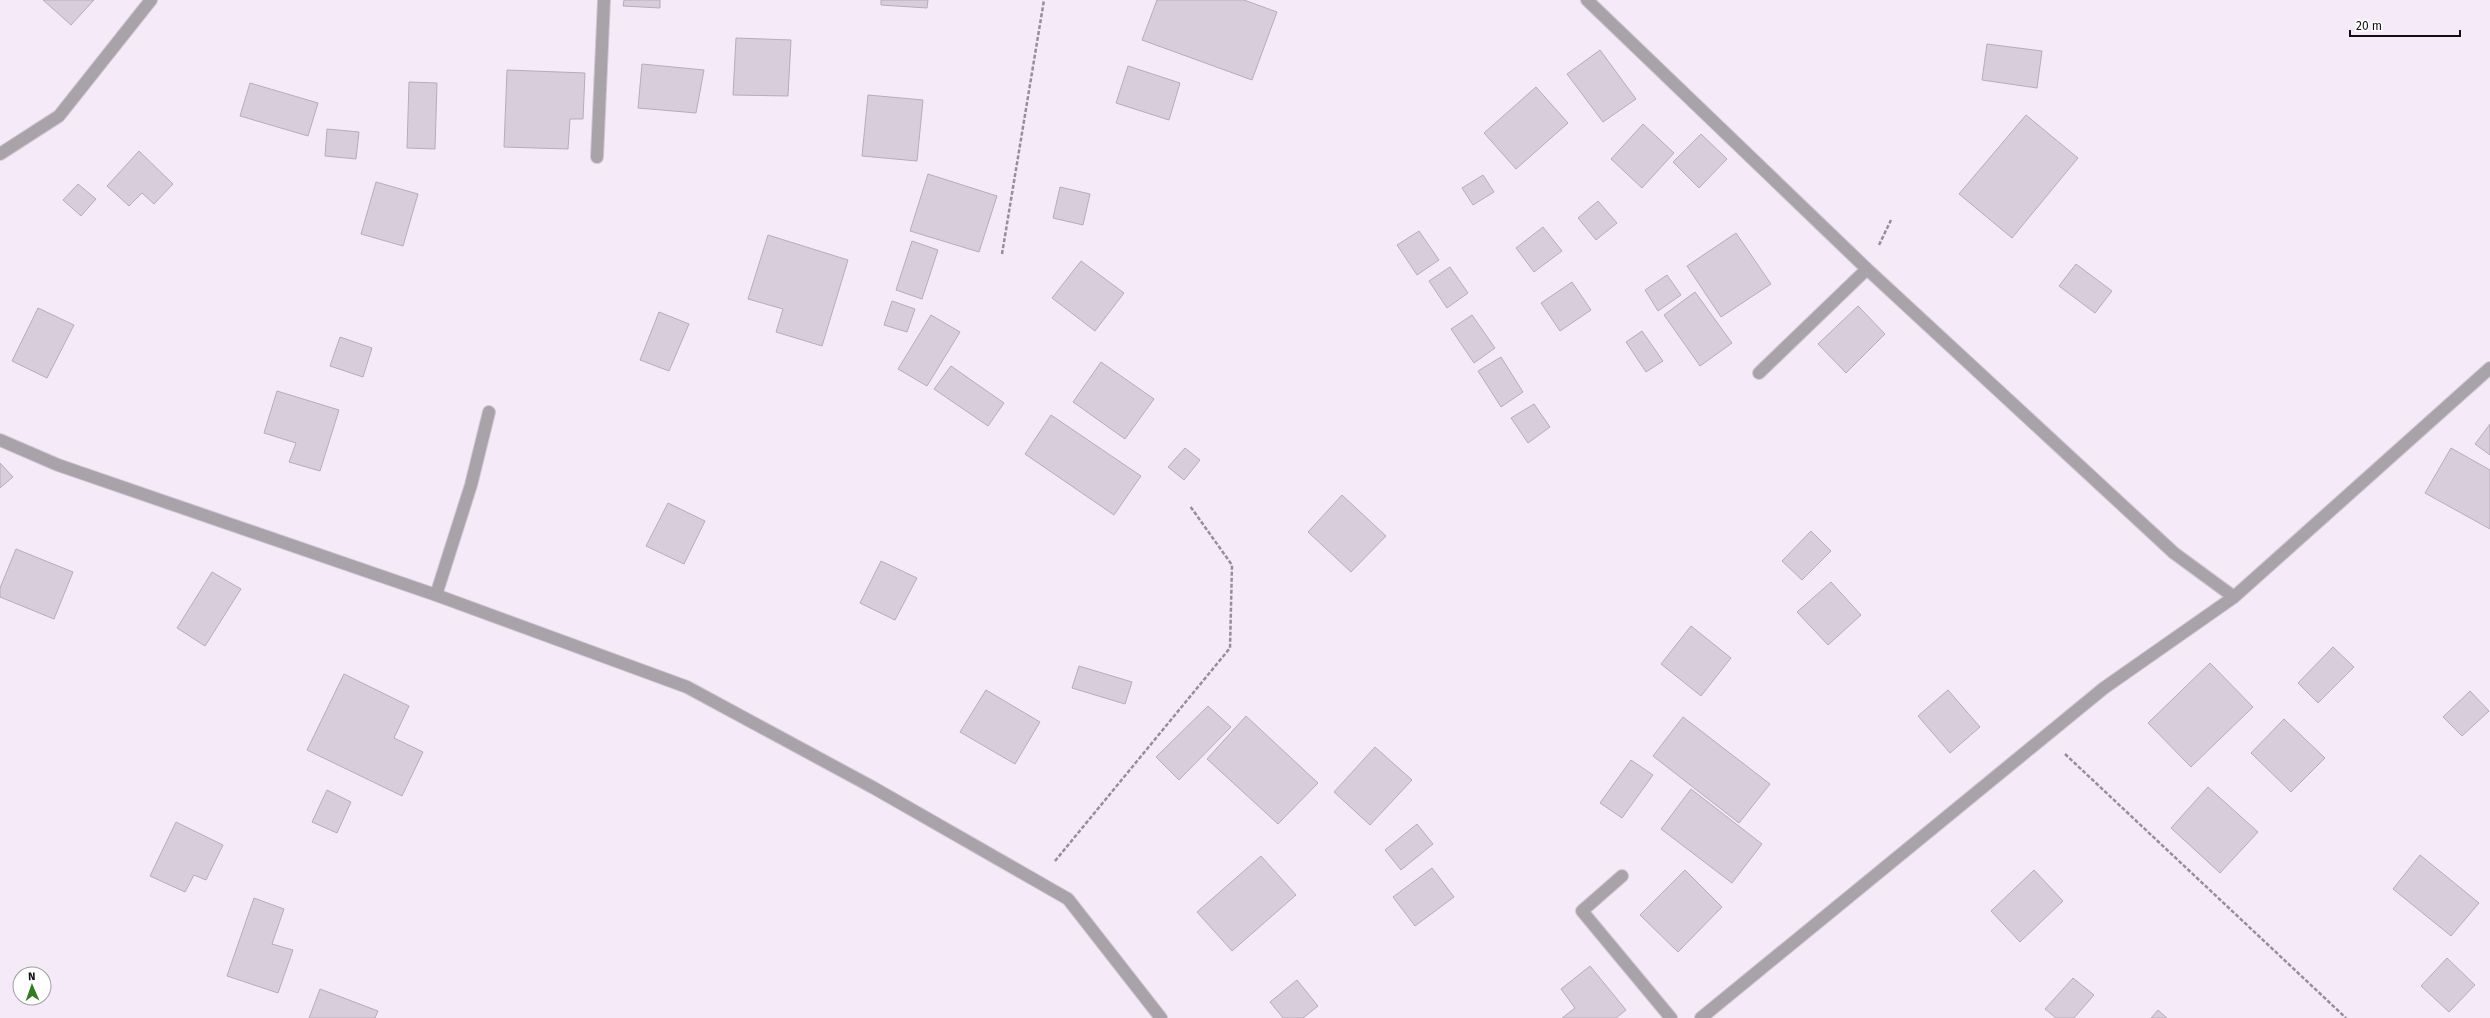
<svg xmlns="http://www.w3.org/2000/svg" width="2490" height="1018" viewBox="0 0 2490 1018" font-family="'Fira Sans',sans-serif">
	<rect width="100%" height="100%" fill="#f5eaf8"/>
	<path fill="#d8cdda" stroke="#b7adba" d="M 43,0 L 94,0 L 71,25 Z
		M 624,0 L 660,0 L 660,8 L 623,6 Z
		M 881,0 L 928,0 L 927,8 L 881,5 Z
		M 1157,0 L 1244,0 L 1277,12 L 1252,80 L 1142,40 Z
		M 736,38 L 791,40 L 788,96 L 733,95 Z
		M 1987,44 L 2042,51 L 2037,88 L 1982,80 Z
		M 1600,50 L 1636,99 L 1603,122 L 1567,74 Z
		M 642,64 L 704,70 L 696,113 L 638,108 Z
		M 1128,66 L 1180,83 L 1169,120 L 1116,103 Z
		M 507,70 L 585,73 L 583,119 L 570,119 L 568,149 L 504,147 Z
		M 409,82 L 437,83 L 435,149 L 407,148 Z
		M 250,83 L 318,103 L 308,136 L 240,116 Z
		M 1536,87 L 1568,123 L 1516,169 L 1484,133 Z
		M 868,95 L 923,100 L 917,161 L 862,156 Z
		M 2026,115 L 2078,158 L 2012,238 L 1959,194 Z
		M 1643,124 L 1674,153 L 1642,188 L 1611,159 Z
		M 327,129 L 359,132 L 356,159 L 325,156 Z
		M 1701,134 L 1727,159 L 1699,188 L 1673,162 Z
		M 139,151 L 173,184 L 154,204 L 142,193 L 129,206 L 107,186 Z
		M 928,174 L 997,196 L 979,252 L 910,231 Z
		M 1483,175 L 1494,192 L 1473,205 L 1462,188 Z
		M 376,182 L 418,194 L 403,246 L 361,234 Z
		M 78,184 L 96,199 L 81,216 L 63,200 Z
		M 1060,187 L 1090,194 L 1083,225 L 1053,218 Z
		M 1598,201 L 1617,223 L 1596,240 L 1578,218 Z
		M 1543,227 L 1562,251 L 1534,272 L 1516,248 Z
		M 1419,231 L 1439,260 L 1417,275 L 1397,245 Z
		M 1736,233 L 1771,284 L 1721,317 L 1687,266 Z
		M 768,235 L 848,260 L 822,346 L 776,332 L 783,309 L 748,299 Z
		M 912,241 L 938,250 L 922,299 L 896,290 Z
		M 1081,261 L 1124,293 L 1095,331 L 1052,298 Z
		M 2076,264 L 2112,291 L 2095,313 L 2059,286 Z
		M 1450,267 L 1468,293 L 1447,308 L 1429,281 Z
		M 1667,275 L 1681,295 L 1658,311 L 1645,290 Z
		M 1572,282 L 1591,310 L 1560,331 L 1541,303 Z
		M 1695,292 L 1732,343 L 1700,366 L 1664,315 Z
		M 892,301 L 915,309 L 907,332 L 884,325 Z
		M 1858,306 L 1885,334 L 1846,373 L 1818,344 Z
		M 38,308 L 74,325 L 47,378 L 12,361 Z
		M 659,312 L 689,324 L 669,371 L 640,360 Z
		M 931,315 L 960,332 L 927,386 L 898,369 Z
		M 1472,315 L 1495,348 L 1474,363 L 1451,329 Z
		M 1642,331 L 1663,361 L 1646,372 L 1626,342 Z
		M 340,337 L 372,348 L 363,377 L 330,366 Z
		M 1501,357 L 1523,392 L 1501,407 L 1478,371 Z
		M 1101,362 L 1154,399 L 1125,439 L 1073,402 Z
		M 951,366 L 1004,403 L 988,426 L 934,389 Z
		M 277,391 L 339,410 L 320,471 L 289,462 L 296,443 L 264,433 Z
		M 1534,404 L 1550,427 L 1528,443 L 1511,418 Z
		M 1051,415 L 1141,476 L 1114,515 L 1025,454 Z
		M 2490,424 L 2490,455 L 2475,444 Z
		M 1185,448 L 1200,460 L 1184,480 L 1168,467 Z
		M 2451,448 L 2490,470 L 2490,529 L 2425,493 Z
		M 0,463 L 13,477 L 0,488 Z
		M 1342,495 L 1386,536 L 1351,572 L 1308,532 Z
		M 668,503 L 705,521 L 684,564 L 646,546 Z
		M 1811,531 L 1831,551 L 1802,580 L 1782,561 Z
		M 16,549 L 73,572 L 54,619 L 0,597 L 0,588 Z
		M 881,561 L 917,578 L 895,620 L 860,603 Z
		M 212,572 L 241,589 L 205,646 L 177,628 Z
		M 1831,582 L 1861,615 L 1828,645 L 1797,612 Z
		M 1691,626 L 1731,658 L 1701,696 L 1661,664 Z
		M 2333,647 L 2354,667 L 2318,703 L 2298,683 Z
		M 2210,663 L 2253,707 L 2191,767 L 2148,723 Z
		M 1079,666 L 1132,682 L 1125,704 L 1072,688 Z
		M 344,674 L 409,706 L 394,738 L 423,752 L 402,796 L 307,750 Z
		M 986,690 L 1040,722 L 1015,764 L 960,732 Z
		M 1948,690 L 1980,727 L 1950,753 L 1918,716 Z
		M 2470,691 L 2489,711 L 2462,736 L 2443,717 Z
		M 1208,706 L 1231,727 L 1179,780 L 1156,757 Z
		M 1246,716 L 1318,783 L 1278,824 L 1207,759 Z
		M 1683,717 L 1770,784 L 1739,823 L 1653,756 Z
		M 2284,719 L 2325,758 L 2291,792 L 2251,753 Z
		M 1375,747 L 1412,780 L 1370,825 L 1334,792 Z
		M 1631,760 L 1653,775 L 1622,818 L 1600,803 Z
		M 2208,787 L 2258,832 L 2220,873 L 2171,828 Z
		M 1691,789 L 1762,844 L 1732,883 L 1661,829 Z
		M 327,790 L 351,802 L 337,833 L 312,822 Z
		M 176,822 L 223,845 L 206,880 L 194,875 L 185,892 L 150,876 Z
		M 1417,824 L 1433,844 L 1401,870 L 1385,850 Z
		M 2420,855 L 2479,903 L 2451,936 L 2393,889 Z
		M 1261,856 L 1296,895 L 1232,951 L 1197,912 Z
		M 1432,868 L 1454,897 L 1415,926 L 1393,897 Z
		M 1685,870 L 1722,907 L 1678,952 L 1640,915 Z
		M 2034,870 L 2063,901 L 2020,942 L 1991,911 Z
		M 254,898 L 284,909 L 272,944 L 293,950 L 278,993 L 227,976 Z
		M 2447,958 L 2475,985 L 2449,1012 L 2421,986 Z
		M 1590,966 L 1626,1010 L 1616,1018 L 1562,1018 L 1575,1008 L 1561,989 Z
		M 2073,978 L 2094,995 L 2074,1018 L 2056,1018 L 2045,1009 Z
		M 1297,980 L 1318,1006 L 1303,1018 L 1283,1018 L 1270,1002 Z
		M 320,989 L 378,1011 L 375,1018 L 309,1018 Z
		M 2158,1010 L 2167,1018 L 2151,1018 Z"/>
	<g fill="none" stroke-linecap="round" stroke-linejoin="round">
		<defs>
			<path id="minor" d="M 1587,0 L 1867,269 L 2174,553 L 2234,597
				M 0,154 L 59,116 L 151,0
				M 597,157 L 604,0
				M 1759,373 L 1867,269
				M 0,440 L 58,465 L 436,595 L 687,687 L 874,788 L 1068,899 L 1161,1018
				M 436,595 L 471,485 L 489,412
				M 1622,876 L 1582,911 L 1671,1018
				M 1701,1018 L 2104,688 L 2234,597 L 2490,368"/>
		</defs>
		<use href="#minor" stroke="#d1c7d3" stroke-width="14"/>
		<path stroke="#968e98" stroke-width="2.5" stroke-dasharray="4 2" stroke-linecap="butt" d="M 1879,245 L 1891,220
			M 1002,254 L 1044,0
			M 2065,754 L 2346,1018
			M 1055,861 L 1230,648 L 1232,565 L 1190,506"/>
		<use href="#minor" stroke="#a8a3a9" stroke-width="12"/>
	</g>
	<g transform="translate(32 986) rotate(358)"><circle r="19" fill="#ffffff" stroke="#a09fa1"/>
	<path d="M0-3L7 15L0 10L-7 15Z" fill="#337b20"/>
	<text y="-6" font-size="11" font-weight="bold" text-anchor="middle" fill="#120f13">N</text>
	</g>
	<path d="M2350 30v6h110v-6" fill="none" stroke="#120f13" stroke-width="2"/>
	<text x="2356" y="30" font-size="12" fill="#120f13" stroke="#ffffff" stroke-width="3" paint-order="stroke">20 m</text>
</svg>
